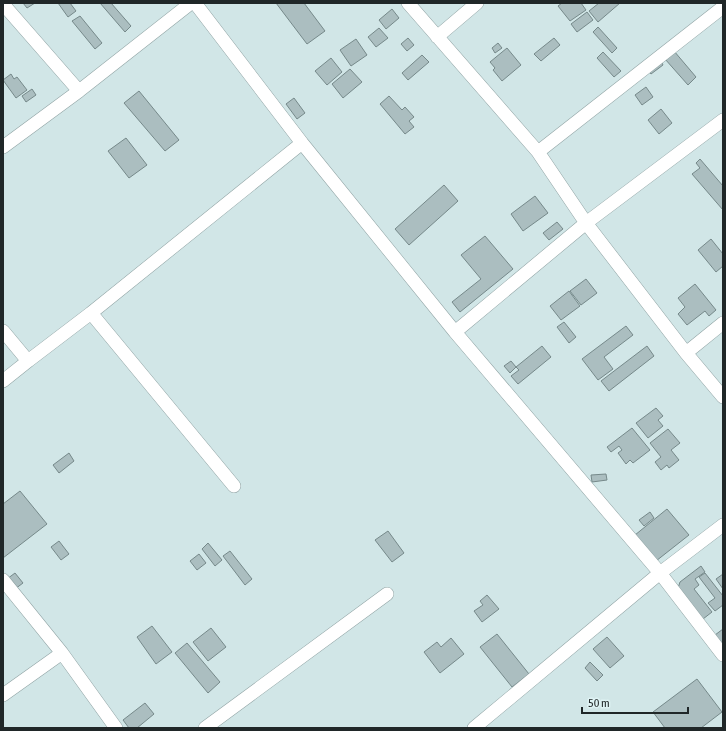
<svg xmlns="http://www.w3.org/2000/svg" width="726" height="731" viewBox="0 0 726 731" font-family="'Asap Condensed',sans-serif">
	<rect width="100%" height="100%" fill="#d1e6e7"/>
	<path fill="#abbec0" stroke="#76898a" d="M 23,3 L 35,3 L 27,8 Z
		M 58,3 L 70,3 L 76,11 L 68,17 Z
		M 100,3 L 111,3 L 131,26 L 125,32 Z
		M 276,3 L 304,3 L 325,31 L 307,44 Z
		M 562,3 L 581,3 L 586,10 L 570,21 L 558,6 Z
		M 599,3 L 620,3 L 598,22 L 589,11 Z
		M 392,9 L 399,18 L 386,29 L 379,20 Z
		M 587,12 L 593,20 L 577,32 L 571,24 Z
		M 80,16 L 102,43 L 95,49 L 72,21 Z
		M 598,27 L 617,48 L 612,53 L 593,32 Z
		M 379,28 L 388,38 L 376,47 L 368,37 Z
		M 408,38 L 414,45 L 407,51 L 401,44 Z
		M 554,38 L 560,45 L 541,61 L 534,54 Z
		M 356,39 L 367,55 L 351,66 L 340,50 Z
		M 498,43 L 502,48 L 495,53 L 492,48 Z
		M 507,48 L 521,65 L 502,81 L 493,70 L 495,68 L 490,62 Z
		M 674,51 L 696,77 L 688,85 L 665,59 Z
		M 603,52 L 621,71 L 614,77 L 597,58 Z
		M 422,55 L 429,62 L 408,80 L 402,73 Z
		M 331,58 L 342,72 L 327,85 L 315,71 Z
		M 661,61 L 663,65 L 651,74 L 648,70 Z
		M 350,69 L 362,82 L 343,98 L 332,84 Z
		M 11,74 L 14,79 L 17,77 L 27,90 L 16,98 L 3,80 Z
		M 646,87 L 653,97 L 642,105 L 635,95 Z
		M 32,89 L 36,95 L 26,102 L 22,96 Z
		M 139,91 L 179,140 L 165,151 L 124,103 Z
		M 389,96 L 402,110 L 405,107 L 414,117 L 409,121 L 414,127 L 405,134 L 380,104 Z
		M 294,98 L 305,113 L 297,119 L 286,104 Z
		M 661,109 L 672,123 L 659,134 L 648,120 Z
		M 126,138 L 147,165 L 129,178 L 108,151 Z
		M 700,159 L 723,186 L 723,210 L 692,174 L 700,168 L 696,163 Z
		M 444,185 L 458,201 L 409,245 L 395,229 Z
		M 535,196 L 548,213 L 523,231 L 511,214 Z
		M 557,222 L 563,229 L 549,240 L 543,233 Z
		M 485,236 L 513,269 L 460,312 L 452,302 L 481,279 L 461,255 Z
		M 711,239 L 723,254 L 723,266 L 716,272 L 698,250 Z
		M 586,279 L 597,293 L 581,305 L 570,291 Z
		M 695,284 L 716,310 L 709,316 L 705,311 L 687,325 L 678,314 L 685,307 L 678,298 Z
		M 569,291 L 580,306 L 561,320 L 550,306 Z
		M 564,322 L 576,337 L 569,343 L 557,327 Z
		M 626,326 L 633,335 L 604,357 L 613,369 L 598,380 L 582,359 Z
		M 542,346 L 551,357 L 518,384 L 511,376 L 519,370 L 516,367 Z
		M 647,346 L 654,356 L 609,391 L 601,381 Z
		M 511,361 L 516,367 L 510,373 L 504,366 Z
		M 656,408 L 663,416 L 658,420 L 663,426 L 648,438 L 636,423 Z
		M 632,428 L 650,450 L 633,463 L 630,460 L 626,464 L 618,453 L 622,450 L 619,446 L 611,452 L 607,447 Z
		M 668,429 L 680,443 L 671,450 L 679,460 L 669,468 L 667,465 L 661,470 L 655,462 L 661,457 L 650,443 Z
		M 69,453 L 74,461 L 59,473 L 53,465 Z
		M 606,474 L 607,480 L 592,482 L 591,475 Z
		M 20,491 L 47,524 L 3,558 L 3,504 Z
		M 667,509 L 689,535 L 656,561 L 635,535 Z
		M 650,512 L 654,518 L 644,526 L 639,520 Z
		M 388,531 L 404,553 L 392,562 L 375,540 Z
		M 59,541 L 69,554 L 61,560 L 51,547 Z
		M 208,543 L 222,560 L 215,566 L 202,549 Z
		M 230,551 L 252,579 L 245,585 L 223,556 Z
		M 199,554 L 206,563 L 197,570 L 190,561 Z
		M 701,566 L 705,572 L 695,579 L 699,585 L 694,589 L 712,612 L 703,619 L 678,588 L 680,582 Z
		M 15,573 L 23,583 L 15,589 L 7,579 Z
		M 705,573 L 723,596 L 723,605 L 715,611 L 708,603 L 715,598 L 699,577 Z
		M 723,574 L 723,589 L 716,579 Z
		M 487,595 L 499,609 L 482,622 L 474,611 L 483,605 L 480,601 Z
		M 152,626 L 172,652 L 156,664 L 137,637 Z
		M 211,628 L 226,647 L 208,661 L 193,642 Z
		M 723,629 L 723,645 L 715,635 Z
		M 497,634 L 529,674 L 512,687 L 480,647 Z
		M 607,637 L 624,656 L 610,668 L 593,649 Z
		M 451,638 L 464,654 L 440,673 L 424,652 L 437,642 L 441,647 Z
		M 187,643 L 220,682 L 208,693 L 175,653 Z
		M 590,662 L 603,675 L 597,681 L 585,668 Z
		M 697,679 L 722,712 L 701,728 L 665,728 L 653,712 Z
		M 145,703 L 154,714 L 137,728 L 129,728 L 123,720 Z"/>
	<g fill="none" stroke-linecap="round" stroke-linejoin="round">
		<defs>
			<path id="minor" d="M 195,3 L 302,143 L 455,332 L 660,573 L 723,655
				M 408,3 L 538,152 L 586,223 L 686,353 L 723,397
				M 3,4 L 79,91
				M 437,37 L 477,3
				M 3,147 L 79,91 L 191,3
				M 538,152 L 723,7
				M 91,313 L 234,486
				M 3,331 L 28,361
				M 455,332 L 586,223 L 723,120
				M 686,353 L 723,323
				M 3,381 L 28,361 L 91,313 L 302,143
				M 3,580 L 62,653 L 116,728
				M 3,695 L 62,653
				M 205,728 L 387,594
				M 474,728 L 660,573 L 723,525"/>
		</defs>
		<use href="#minor" stroke="#91a4a5" stroke-width="14"/>
		<use href="#minor" stroke="#fff" stroke-width="13"/>
	</g>
	<rect width="726" height="731" fill="none" stroke="#202728" stroke-width="8"/>
	<path d="M582 707v6h106v-6" fill="none" stroke="#202728" stroke-width="2"/>
	<text x="588" y="707" font-size="12" fill="#202728" stroke="#dff3f4" stroke-width="3" paint-order="stroke">50 m</text>
</svg>
